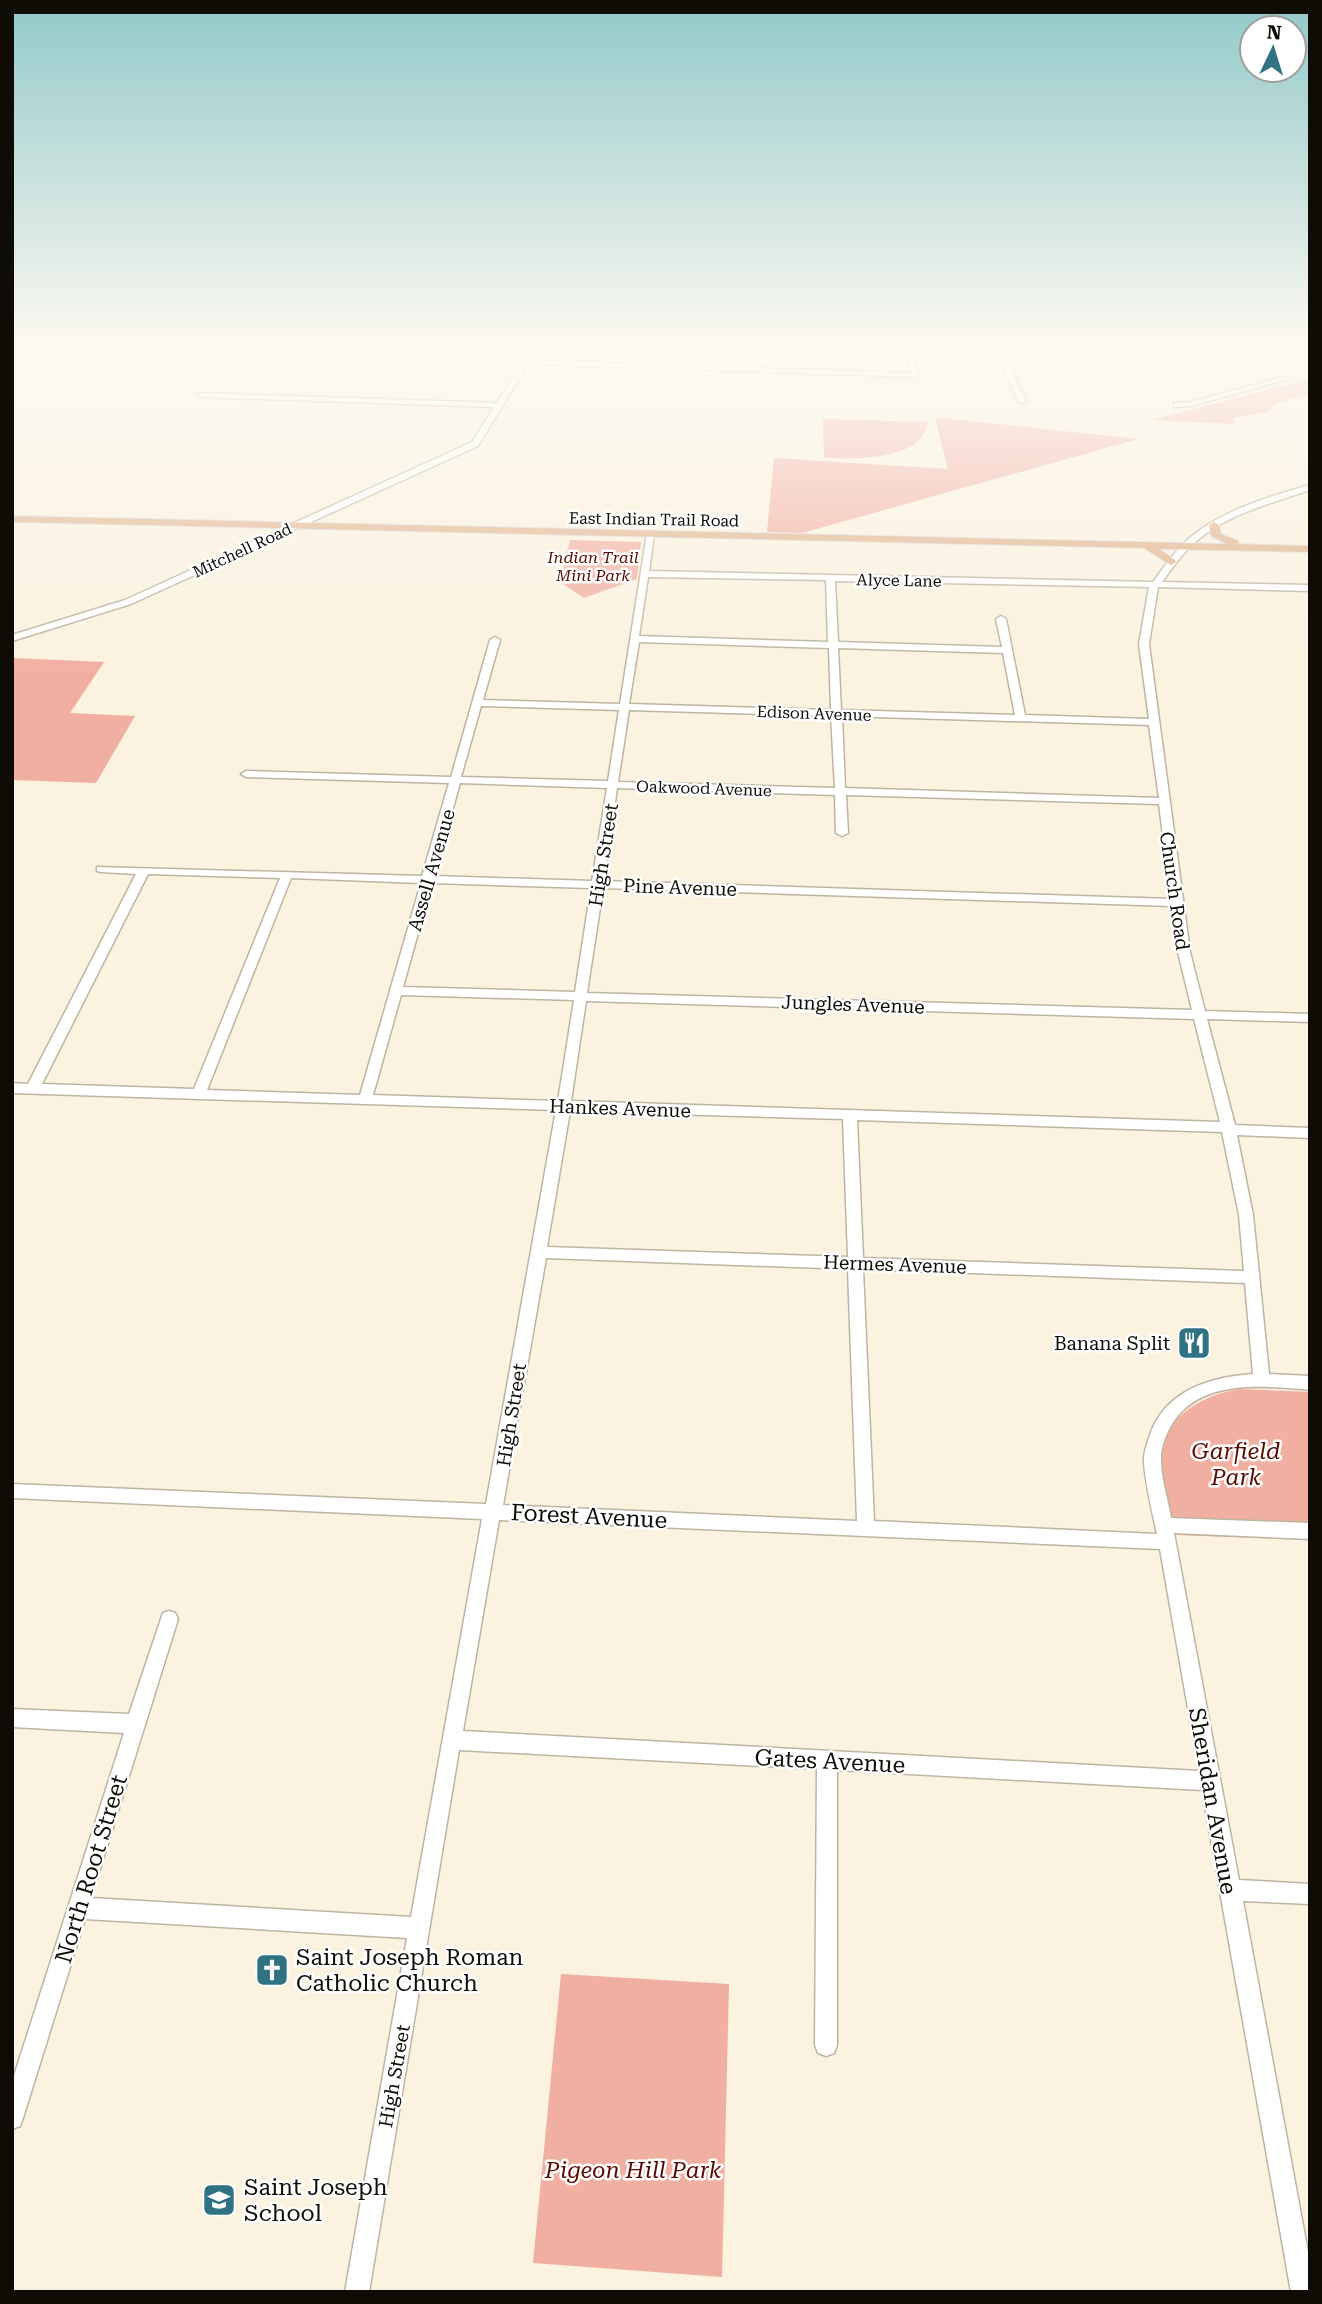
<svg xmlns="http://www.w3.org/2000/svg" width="1322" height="2304" viewBox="0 0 1322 2304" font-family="'Roboto Serif',serif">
	<rect width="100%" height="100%" fill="#fbf2df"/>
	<path fill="#f1afa1" d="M 1310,379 L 1310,394 L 1277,403 L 1266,413 L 1233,418 L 1234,424 L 1151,420 Z
		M 935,418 L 952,419 L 1138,439 L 802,533 L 767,532 L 774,458 L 948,469 Z
		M 827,419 L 927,422 C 925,461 852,459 824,458 L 823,420 Z
		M 570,540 L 641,542 L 637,579 L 584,598 L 560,582 Z
		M 12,658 L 104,662 L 70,713 L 135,716 L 96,783 L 12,780 Z
		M 1240,1389 L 1310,1392 L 1310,1540 L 1175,1535 C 1170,1511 1161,1484 1161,1460 C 1162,1417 1202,1395 1240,1389 Z
		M 561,1974 L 729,1984 L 722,2277 L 533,2263 Z"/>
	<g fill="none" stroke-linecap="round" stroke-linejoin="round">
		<defs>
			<path id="minor" d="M 533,346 L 539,346 L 531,360 L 911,373 L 904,346 L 910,346 L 918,375 L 915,377 L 528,364 L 478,446 L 131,604 L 12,641 L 12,635 L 125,600 L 472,442 L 494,407 L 201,397 L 198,393 L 497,403 Z
				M 1263,346 L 1269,346 L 1288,379 L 1191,406 L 1174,407 L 1174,403 L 1191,402 L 1282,377 L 1270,358 L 1012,353 L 1006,358 L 1026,401 L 1022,403 L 1018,401 L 999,358 L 1010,349 L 1268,354 Z
				M 1310,485 L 1310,490 C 1269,504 1220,516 1189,548 C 1179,558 1170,571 1162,582 L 1310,585 L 1310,591 L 1158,587 L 1149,644 L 1190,952 L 1205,1011 L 1310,1014 L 1310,1022 L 1207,1019 L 1235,1125 L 1310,1128 L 1310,1138 L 1237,1135 L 1253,1215 L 1269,1374 L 1310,1376 L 1310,1390 C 1263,1386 1201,1378 1172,1424 C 1166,1434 1160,1449 1161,1460 C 1161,1479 1168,1499 1171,1518 L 1310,1523 L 1310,1539 L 1174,1533 L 1239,1880 L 1310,1884 L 1310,1904 L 1243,1901 L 1310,2263 L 1310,2292 L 1291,2292 L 1202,1790 L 837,1770 L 837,2045 L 834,2053 L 826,2056 L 818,2053 L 815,2045 L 817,1769 L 459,1750 L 369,2292 L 345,2292 L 407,1938 L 85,1919 L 23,2118 L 20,2126 L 12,2129 L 12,2082 L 124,1733 L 12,1727 L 12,1709 L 129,1714 L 163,1613 L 169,1611 L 175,1613 L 178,1619 L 91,1898 L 411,1917 L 482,1519 L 12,1498 L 12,1484 L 486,1504 L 556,1110 L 12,1093 L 12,1083 L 28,1084 L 136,874 L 101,872 L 97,871 L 97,867 L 422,876 L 449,783 L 246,777 L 241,774 L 246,771 L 451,777 L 490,640 L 495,637 L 500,640 L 483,700 L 620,704 L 647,533 L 654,535 L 649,571 L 1153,582 C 1162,570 1172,555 1183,544 C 1216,512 1267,497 1310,485 ZM 648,577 L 826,580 L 828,642 L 639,636 ZM 835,581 L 1149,587 L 1139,644 L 1149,719 L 1025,715 L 1006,619 L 1001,616 L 996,619 L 1002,647 L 838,642 ZM 639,642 L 829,648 L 831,710 L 629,704 ZM 838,648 L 1003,653 L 1015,715 L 841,710 ZM 481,706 L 619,710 L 608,781 L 461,777 ZM 629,710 L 831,716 L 835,788 L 618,782 ZM 842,716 L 1149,725 L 1159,798 L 845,788 ZM 460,783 L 607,788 L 592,881 L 434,876 ZM 617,788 L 835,795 L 836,833 L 842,836 L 848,833 L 846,795 L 1159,804 L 1171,899 L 604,881 ZM 148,874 L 280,878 L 194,1089 L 42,1084 ZM 291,878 L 421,883 L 360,1095 L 207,1090 ZM 432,883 L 591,888 L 575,992 L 403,987 ZM 603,888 L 1172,906 L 1178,952 L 1192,1010 L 587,993 ZM 401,995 L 574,1000 L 558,1101 L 373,1095 ZM 586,1001 L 1194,1019 L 1220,1122 L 571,1101 ZM 570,1111 L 843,1119 L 848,1257 L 547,1247 ZM 857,1120 L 1222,1132 L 1239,1215 L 1244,1271 L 863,1258 ZM 546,1258 L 848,1269 L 857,1521 L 503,1505 ZM 863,1269 L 1245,1283 L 1253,1374 C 1209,1377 1163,1391 1149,1438 C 1147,1444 1144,1452 1144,1459 C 1144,1478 1153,1515 1157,1534 L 874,1521 ZM 499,1520 L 1160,1549 L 1199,1771 L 463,1731 Z"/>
			<path id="major" d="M 12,516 L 1227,544 L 1211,536 L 1209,525 L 1214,522 L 1219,525 L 1221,534 L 1238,541 L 1239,544 L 1310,546 L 1310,552 L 1159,549 L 1175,560 L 1176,562 L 1171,565 L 1144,548 L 12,522 Z"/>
		</defs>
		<use href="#minor" stroke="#bdb5a2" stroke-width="3"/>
		<use href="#major" stroke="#dddddc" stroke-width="2"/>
		<use href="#minor" fill="#fff" fill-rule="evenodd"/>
		<use href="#major" fill="#dfb28b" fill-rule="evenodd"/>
	</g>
	<linearGradient id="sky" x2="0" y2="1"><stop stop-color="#92c9ca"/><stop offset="0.52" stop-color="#fdf9f1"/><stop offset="1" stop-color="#fdf9f1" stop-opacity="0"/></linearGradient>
	<rect width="1322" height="668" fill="url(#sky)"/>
	<defs>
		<symbol id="restaurant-square" viewBox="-11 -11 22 22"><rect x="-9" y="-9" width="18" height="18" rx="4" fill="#2f7283" stroke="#fff"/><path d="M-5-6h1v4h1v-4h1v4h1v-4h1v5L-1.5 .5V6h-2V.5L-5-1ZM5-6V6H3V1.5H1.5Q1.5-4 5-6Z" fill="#fff"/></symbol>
		<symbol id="church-square" viewBox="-11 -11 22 22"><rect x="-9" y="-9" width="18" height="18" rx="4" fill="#2f7283" stroke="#fff"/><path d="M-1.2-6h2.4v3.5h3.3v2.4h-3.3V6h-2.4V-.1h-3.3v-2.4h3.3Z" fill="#fff"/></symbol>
		<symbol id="school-square" viewBox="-11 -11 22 22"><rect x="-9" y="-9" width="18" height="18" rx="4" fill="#2f7283" stroke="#fff"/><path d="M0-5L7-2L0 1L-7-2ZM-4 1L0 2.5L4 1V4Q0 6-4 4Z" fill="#fff"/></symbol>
	</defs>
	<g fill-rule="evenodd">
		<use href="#restaurant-square" x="1175" y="1324" width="38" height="38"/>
		<use href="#church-square" x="253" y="1951" width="38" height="38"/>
		<use href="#school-square" x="200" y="2181" width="38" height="38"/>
	</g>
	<g text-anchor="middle" stroke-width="5" stroke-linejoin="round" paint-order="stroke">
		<g font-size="16" fill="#0f0c06" stroke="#fff">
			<text transform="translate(654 519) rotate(1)" y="6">East Indian Trail Road</text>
			<text transform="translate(242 550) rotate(-25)" y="6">Mitchell Road</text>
			<text transform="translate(899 580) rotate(1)" y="6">Alyce Lane</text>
			<text transform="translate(814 713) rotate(2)" y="6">Edison Avenue</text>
			<text transform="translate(704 788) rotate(2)" y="6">Oakwood Avenue</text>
		</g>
		<g font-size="16" font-style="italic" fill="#5a0900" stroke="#fff">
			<text x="593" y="563">Indian Trail<tspan x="593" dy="18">Mini Park</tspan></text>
		</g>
		<g font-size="19" fill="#0f0c06" stroke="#fff">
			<text transform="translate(603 855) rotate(-81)" y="7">High Street</text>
			<text transform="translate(431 870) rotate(-74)" y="7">Assell Avenue</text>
			<text transform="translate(680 887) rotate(2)" y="7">Pine Avenue</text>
			<text transform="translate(1175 891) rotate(82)" y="7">Church Road</text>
			<text transform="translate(853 1004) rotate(2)" y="7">Jungles Avenue</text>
			<text transform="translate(620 1108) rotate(2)" y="7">Hankes Avenue</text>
			<text transform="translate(895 1264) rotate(2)" y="7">Hermes Avenue</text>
			<text transform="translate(511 1415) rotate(-81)" y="7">High Street</text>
			<text transform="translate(394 2076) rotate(-80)" y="7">High Street</text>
		</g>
		<g font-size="19" fill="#0f0c06" stroke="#fff" text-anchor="end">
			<text x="1170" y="1350">Banana Split</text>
		</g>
		<g font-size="23" font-style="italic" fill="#5a0900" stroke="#fff">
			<text x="1236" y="1459">Garfield<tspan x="1236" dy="26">Park</tspan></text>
			<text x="633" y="2178">Pigeon Hill Park</text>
		</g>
		<g font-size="23" fill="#0f0c06" stroke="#fff">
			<text transform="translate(589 1516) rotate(3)" y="8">Forest Avenue</text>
			<text transform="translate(830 1761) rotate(3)" y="8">Gates Avenue</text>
			<text transform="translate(1213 1801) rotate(80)" y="8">Sheridan Avenue</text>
			<text transform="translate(91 1869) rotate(-73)" y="8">North Root Street</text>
		</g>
		<g font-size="23" fill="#0f0c06" stroke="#fff" text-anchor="start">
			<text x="296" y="1965">Saint Joseph Roman<tspan x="296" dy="26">Catholic Church</tspan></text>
			<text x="244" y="2195">Saint Joseph<tspan x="244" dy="26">School</tspan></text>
		</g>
	</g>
	<rect width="1322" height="2304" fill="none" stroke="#0f0c06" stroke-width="28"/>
	<g transform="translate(1273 49) rotate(4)"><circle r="33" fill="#ffffff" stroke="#9f9e9b" stroke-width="2"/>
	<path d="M0-5L12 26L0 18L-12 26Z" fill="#2f7283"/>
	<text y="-10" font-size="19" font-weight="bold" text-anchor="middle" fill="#0f0c06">N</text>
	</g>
</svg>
